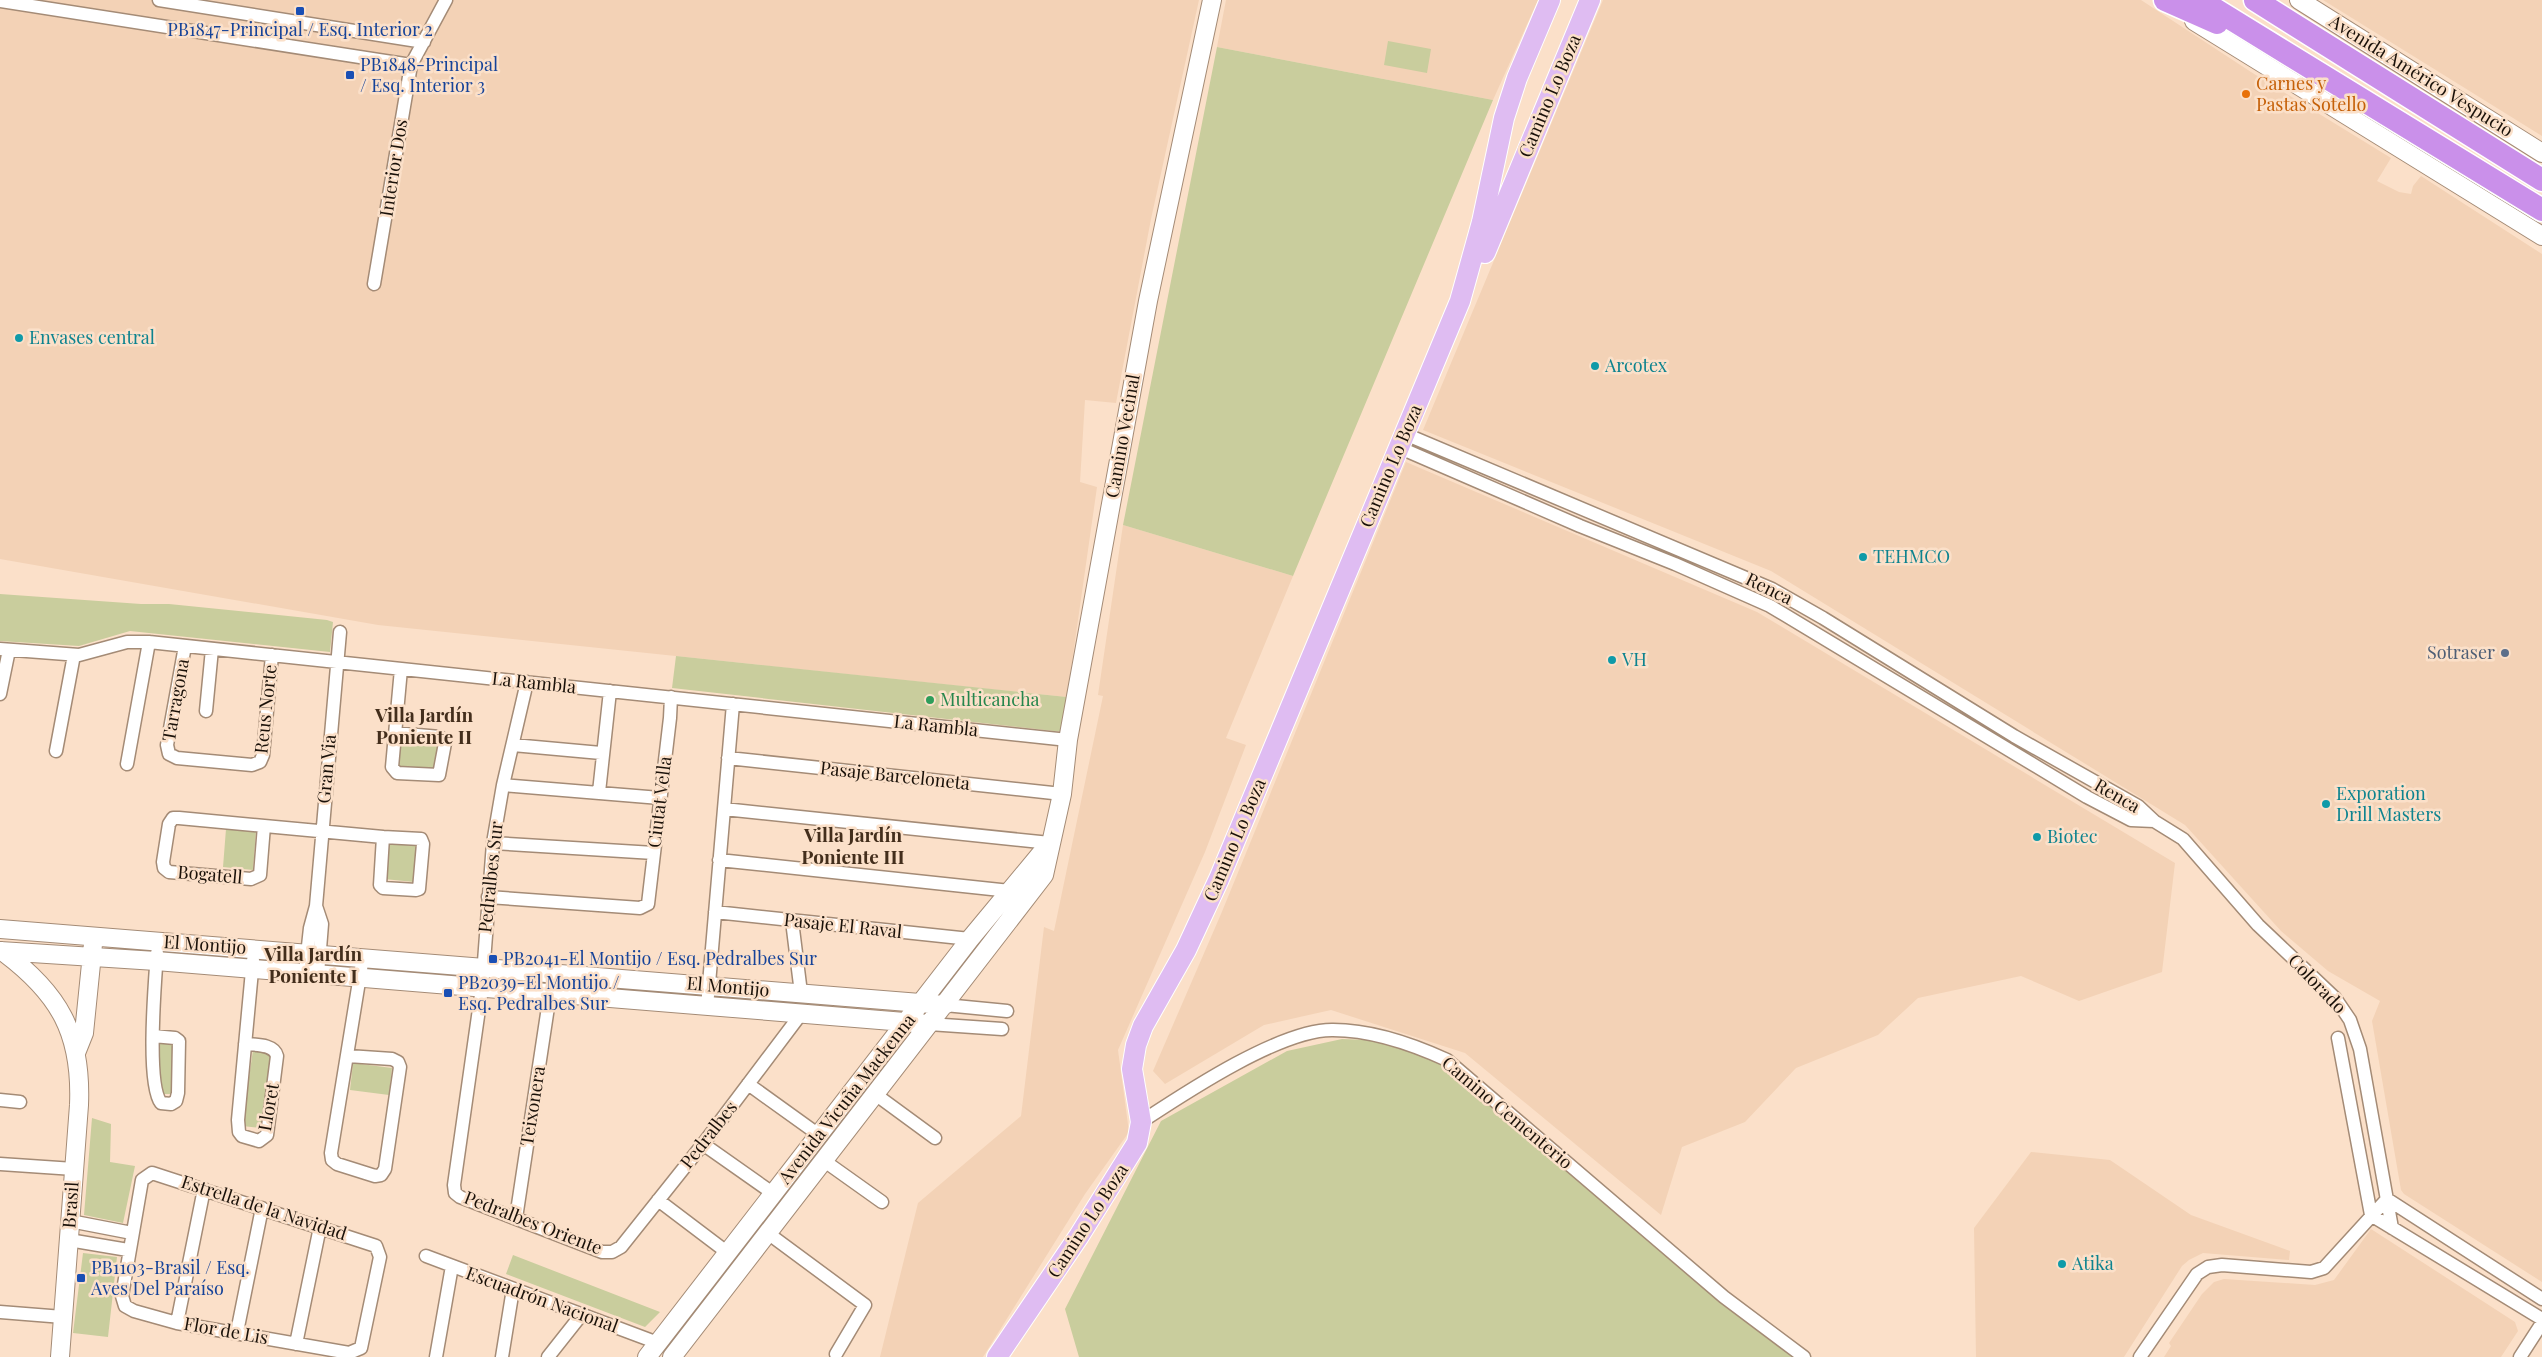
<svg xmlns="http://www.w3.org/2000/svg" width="2542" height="1357" viewBox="0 0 2542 1357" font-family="'Playfair Display',serif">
	<rect width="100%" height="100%" fill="#fbe0c9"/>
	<path fill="#f3d2b6" d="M 0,0 L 1199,0 L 1151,219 L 1116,403 L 1085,400 L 1080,482 L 1097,487 L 1067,697 L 378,625 L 0,559 Z
		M 1226,0 L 1538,0 L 1493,100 L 1217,47 Z
		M 1603,0 L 2141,0 L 2251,72 L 2391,158 L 2377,181 L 2399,192 L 2411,194 L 2413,186 L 2421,176 L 2542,254 L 2542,1282 L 2404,1194 L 2401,1190 L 2372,1021 L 2380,1001 L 2328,971 L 2281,931 L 2185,825 L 1771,571 L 1423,430 Z
		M 2323,0 L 2542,0 L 2542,136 Z
		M 1406,462 L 1757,612 L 2175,863 L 2162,972 L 2079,1001 L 2021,976 L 1918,998 L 1878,1035 L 1796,1068 L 1745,1122 L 1682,1147 L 1661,1215 L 1465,1053 L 1331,1010 L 1264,1025 L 1165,1084 L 1153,1071 L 1221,914 Z
		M 1123,525 L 1293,576 L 1226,738 L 1246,745 L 1205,852 L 1118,1050 L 1129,1132 L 1085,1194 L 983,1357 L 880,1357 L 918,1203 L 1021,1116 L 1044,927 L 1054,931 L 1103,696 L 1098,695 Z
		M 2031,1152 L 2110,1160 L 2191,1215 L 2290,1251 L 2289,1260 L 2203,1253 L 2189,1260 L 2182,1266 L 2124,1357 L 1976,1357 L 1974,1228 Z
		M 2371,1229 L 2515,1322 L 2518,1331 L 2501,1357 L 2164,1357 L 2171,1346 L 2169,1343 L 2202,1294 L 2214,1282 L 2224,1279 L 2315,1285 L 2334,1280 Z"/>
	<path fill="#c9cd9d" d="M 1388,41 L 1431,49 L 1427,73 L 1384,65 Z
		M 1217,47 L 1493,100 L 1293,576 L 1123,525 Z
		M 0,594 L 141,604 L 169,604 L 327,620 L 333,622 L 330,652 L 130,631 L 79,646 L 0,641 Z
		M 676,656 L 1067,697 L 1063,732 L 672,688 Z
		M 400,737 L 438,741 L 436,771 L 397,767 Z
		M 226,829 L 256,831 L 253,870 L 223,867 Z
		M 387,841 L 417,843 L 414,882 L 384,879 Z
		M 1342,1039 L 1369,1040 L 1429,1053 L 1458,1072 L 1797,1357 L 1079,1357 L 1065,1309 L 1161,1121 L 1287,1051 Z
		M 159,1041 L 175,1041 L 174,1094 L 159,1094 Z
		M 253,1050 L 272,1053 L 261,1128 L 242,1126 Z
		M 353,1063 L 392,1068 L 389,1095 L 350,1090 Z
		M 92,1118 L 111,1124 L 110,1162 L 135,1166 L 123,1223 L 84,1215 Z
		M 83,1253 L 117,1257 L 108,1337 L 73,1333 Z
		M 513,1255 L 660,1312 L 645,1327 L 506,1274 Z"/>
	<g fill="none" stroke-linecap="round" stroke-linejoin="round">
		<defs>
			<path id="street" d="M 159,0 L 424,42
				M 0,1 L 411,65
				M 374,284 L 411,65 L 446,0
				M 1405,434 L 1772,589 L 1823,618 L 2014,736 L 2138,806 L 2154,821 L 2183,839 L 2258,925 L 2335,998 L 2350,1020 L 2360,1049 L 2392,1228
				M 1398,447 L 1580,526 L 1675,564 L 1770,606 L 2087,797 L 2131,820 L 2154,821
				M 185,646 L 167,745 L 169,754 L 177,758 L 252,765 L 260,762 L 263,755 L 272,655
				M 0,649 L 79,655 L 127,642 L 149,642 L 1068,740
				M 527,682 L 503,785 L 493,843 L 482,988 L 454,1185 L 455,1193 L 460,1197 L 602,1252 L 612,1252 L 621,1247 L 703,1144 L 801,1014
				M 0,694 L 9,650
				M 206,711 L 212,649
				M 395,733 L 440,737 L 445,743 L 439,775 L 397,773 L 392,767 L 401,669
				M 513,745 L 601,753
				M 56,751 L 74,655
				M 728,758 L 1062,794
				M 127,764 L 149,642
				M 503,785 L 660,798
				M 599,792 L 610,691
				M 724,809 L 1050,843
				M 264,826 L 260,875 L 251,879 L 169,872 L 164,868 L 163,862 L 169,824 L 173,818 L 179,818 L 383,837
				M 383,837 L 421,839 L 423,844 L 419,889 L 416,890 L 383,888 L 380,885 Z
				M 493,843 L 654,853
				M 719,860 L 1010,891
				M 488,897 L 640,908 L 648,904 L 670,718 L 671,697
				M 316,906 L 322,924 L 318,974
				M 715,912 L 970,939
				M 792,921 L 801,993
				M 305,973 L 310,928 L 316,906 L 340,632
				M 945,1005 L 1007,1011
				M 707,1007 L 733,704
				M 929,1024 L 1002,1029
				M 153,1036 L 175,1038 L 179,1041 L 178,1093 L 176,1101 L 171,1104 L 161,1103 C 146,1083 155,982 157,953
				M 2338,1038 L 2371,1215 L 2542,1319
				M 245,1044 C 256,1045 274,1044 277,1056 L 267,1135 L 259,1141 L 242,1136 L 239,1132 L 238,1120 L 253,960
				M 348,1056 L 392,1059 L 398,1062 L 400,1067 L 385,1169 L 381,1175 L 375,1176 L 337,1164 L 332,1160 L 331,1153 L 363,957
				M 748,1084 L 819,1135
				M 875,1094 L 935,1138
				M 0,1100 L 20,1102
				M 1141,1122 C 1185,1093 1281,1029 1333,1030 C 1372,1030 1412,1044 1447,1060 L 1724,1297 L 1804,1357
				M 703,1144 L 774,1194
				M 823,1160 L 882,1202
				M 0,1164 L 74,1169
				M 152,1173 L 376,1246 L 380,1257 L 361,1348 L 349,1353 L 177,1323 L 134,1311 L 125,1306 L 122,1296 L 142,1180 Z
				M 2387,1199 L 2542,1299
				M 658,1200 L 728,1253
				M 516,1218 L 550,994
				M 70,1221 L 132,1233
				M 769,1234 L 865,1305 L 836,1354
				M 69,1240 L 128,1250
				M 426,1256 L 658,1343
				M 0,1312 L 63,1317
				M 177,1323 L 204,1189
				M 237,1332 L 262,1208
				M 296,1344 L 320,1227
				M 436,1357 L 452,1266
				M 502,1357 L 513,1289
				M 548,1357 L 582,1314
				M 2140,1357 L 2197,1274 L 2208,1267 L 2222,1265 L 2311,1272 L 2324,1268 L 2387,1199
				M 2520,1357 L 2542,1323"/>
			<path id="secondary" d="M 2299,0 L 2542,153
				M 2194,21 L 2542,236
				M 0,929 L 945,1005
				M 0,951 L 156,961 L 929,1024
				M 2,951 C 59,993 82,1033 79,1105 L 60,1357
				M 76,1053 L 84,1033 L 93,944
				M 647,1357 L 970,939 L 1048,845
				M 672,1357 L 1044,875 L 1062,794 L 1068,740 L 1148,301 L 1212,0"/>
			<path id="primary" d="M 1485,253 L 1590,0
				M 997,1357 L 1079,1236 L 1137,1143 L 1141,1122 L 1132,1069 L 1136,1045 L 1143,1026 L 1186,950 L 1219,879 L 1460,301 L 1482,222 L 1504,118 L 1517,78 L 1550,0"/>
			<path id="highway" d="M 2165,0 L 2217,23
				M 2200,0 L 2542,210
				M 2255,0 L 2542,180"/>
		</defs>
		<use href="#street" stroke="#a48b76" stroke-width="15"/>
		<use href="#secondary" stroke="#a48b76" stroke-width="20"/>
		<use href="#primary" stroke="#fff" stroke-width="22"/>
		<use href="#highway" stroke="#fff" stroke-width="25"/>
		<use href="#street" stroke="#fff" stroke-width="12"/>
		<use href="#secondary" stroke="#fff" stroke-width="18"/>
		<use href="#primary" stroke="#dfbcf2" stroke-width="20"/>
		<use href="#highway" stroke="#ca90ea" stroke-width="22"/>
	</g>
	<g fill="#1a4fb4" stroke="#fbe0c9" stroke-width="2">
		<rect x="295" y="6" width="10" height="10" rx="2.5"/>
		<rect x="345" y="70" width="10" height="10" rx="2.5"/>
		<rect x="488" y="954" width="10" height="10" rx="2.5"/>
		<rect x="443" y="988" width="10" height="10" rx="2.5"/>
		<rect x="76" y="1273" width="10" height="10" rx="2.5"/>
	</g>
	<circle fill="#e8710a" stroke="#fbe0c9" stroke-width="2" cx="2246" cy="94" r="5"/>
	<g fill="#0f9aa8" stroke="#fbe0c9" stroke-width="2">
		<circle cx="19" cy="338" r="5"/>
		<circle cx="1595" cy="366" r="5"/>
		<circle cx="1863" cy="557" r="5"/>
		<circle cx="1612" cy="660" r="5"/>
		<circle cx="2326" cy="804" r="5"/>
		<circle cx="2037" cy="837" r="5"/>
		<circle cx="2062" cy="1264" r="5"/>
	</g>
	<circle fill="#5c6f8a" stroke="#fbe0c9" stroke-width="2" cx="2505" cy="653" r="5"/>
	<circle fill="#2e9e5b" stroke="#fbe0c9" stroke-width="2" cx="930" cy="700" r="5"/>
	<g text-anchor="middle" stroke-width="5" stroke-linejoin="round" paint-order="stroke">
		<g font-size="18" fill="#164399" stroke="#fbe0c9" text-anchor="start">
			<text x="300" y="36" text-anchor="middle">PB1847-Principal / Esq. Interior 2</text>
			<text x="360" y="71">PB1848-Principal<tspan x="360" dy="21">/ Esq. Interior 3</tspan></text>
			<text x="503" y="965">PB2041-El Montijo / Esq. Pedralbes Sur</text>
			<text x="458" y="989">PB2039-El Montijo /<tspan x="458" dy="21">Esq. Pedralbes Sur</tspan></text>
			<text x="91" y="1274">PB1103-Brasil / Esq.<tspan x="91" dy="21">Aves Del Paraíso</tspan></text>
		</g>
		<g font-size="18" fill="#1a1109" stroke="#fbe0c9">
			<text transform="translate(2421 76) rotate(32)" y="6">Avenida Américo Vespucio</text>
			<text transform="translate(1550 96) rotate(-67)" y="6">Camino Lo Boza</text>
			<text transform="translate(394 168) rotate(-81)" y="6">Interior Dos</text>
			<text transform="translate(1123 436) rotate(-80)" y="6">Camino Vecinal</text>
			<text transform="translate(1391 466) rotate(-67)" y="6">Camino Lo Boza</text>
			<text transform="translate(1769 589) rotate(26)" y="6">Renca</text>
			<text transform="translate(534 683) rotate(6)" y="6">La Rambla</text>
			<text transform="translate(176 700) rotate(-80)" y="6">Tarragona</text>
			<text transform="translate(266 709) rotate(-84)" y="6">Reus Norte</text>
			<text transform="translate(936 726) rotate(6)" y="6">La Rambla</text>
			<text transform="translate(327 769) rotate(-85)" y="6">Gran Via</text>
			<text transform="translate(895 776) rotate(6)" y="6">Pasaje Barceloneta</text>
			<text transform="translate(2117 796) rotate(30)" y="6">Renca</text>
			<text transform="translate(660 802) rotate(-83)" y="6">Ciutat Vella</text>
			<text transform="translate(1235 840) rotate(-67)" y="6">Camino Lo Boza</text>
			<text transform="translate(210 875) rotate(5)" y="6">Bogatell</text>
			<text transform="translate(491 877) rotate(-84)" y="6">Pedralbes Sur</text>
			<text transform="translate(843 926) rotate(6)" y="6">Pasaje El Raval</text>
			<text transform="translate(205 945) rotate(4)" y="6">El Montijo</text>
			<text transform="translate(2317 984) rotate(46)" y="6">Colorado</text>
			<text transform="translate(728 987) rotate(5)" y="6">El Montijo</text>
			<text transform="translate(847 1099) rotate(-52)" y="6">Avenida Vicuña Mackenna</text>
			<text transform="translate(533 1106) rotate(-81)" y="6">Teixonera</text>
			<text transform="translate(269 1107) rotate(-80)" y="6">Lloret</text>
			<text transform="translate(1507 1113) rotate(40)" y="6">Camino Cementerio</text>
			<text transform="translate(709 1135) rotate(-52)" y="6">Pedralbes</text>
			<text transform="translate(71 1205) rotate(-86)" y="6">Brasil</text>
			<text transform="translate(264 1208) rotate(18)" y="6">Estrella de la Navidad</text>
			<text transform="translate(1088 1221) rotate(-57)" y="6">Camino Lo Boza</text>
			<text transform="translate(533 1223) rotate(21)" y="6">Pedralbes Oriente</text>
			<text transform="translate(542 1300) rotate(20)" y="6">Escuadrón Nacional</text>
			<text transform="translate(226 1331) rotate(10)" y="6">Flor de Lis</text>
		</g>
		<g font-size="18" fill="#c56008" stroke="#fbe0c9" text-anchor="start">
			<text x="2256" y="90">Carnes y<tspan x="2256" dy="21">Pastas Sotello</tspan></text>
		</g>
		<g font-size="18" fill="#0d838f" stroke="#fbe0c9" text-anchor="start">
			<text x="29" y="344">Envases central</text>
			<text x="1605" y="372">Arcotex</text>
			<text x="1873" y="563">TEHMCO</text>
			<text x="1622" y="666">VH</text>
			<text x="2336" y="800">Exporation<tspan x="2336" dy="21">Drill Masters</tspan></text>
			<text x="2047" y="843">Biotec</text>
			<text x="2072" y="1270">Atika</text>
		</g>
		<g font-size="18" fill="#4e5e75" stroke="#fbe0c9" text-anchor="end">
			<text x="2495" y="659">Sotraser</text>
		</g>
		<g font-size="18" fill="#27864d" stroke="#fbe0c9" text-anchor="start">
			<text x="940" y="706">Multicancha</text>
		</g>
		<g font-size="19" font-weight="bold" fill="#432e1c" stroke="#fbe0c9">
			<text x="424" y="722">Villa Jardín<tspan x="424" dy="22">Poniente II</tspan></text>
			<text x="853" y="842">Villa Jardín<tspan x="853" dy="22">Poniente III</tspan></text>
			<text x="313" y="961">Villa Jardín<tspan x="313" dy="22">Poniente I</tspan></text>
		</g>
	</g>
</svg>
